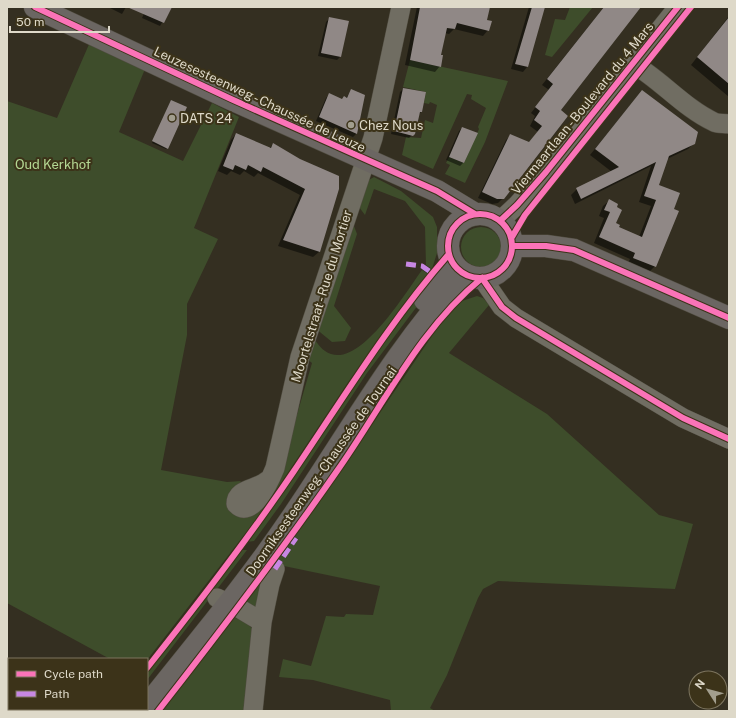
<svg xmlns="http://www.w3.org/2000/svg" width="736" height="718" viewBox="0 0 736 718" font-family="'Public Sans',sans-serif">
	<rect width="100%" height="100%" fill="#342f21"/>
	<path fill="#3e4d2b" d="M 570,7 L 593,7 L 552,57 L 545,55 L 555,19 L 565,20 Z
		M 90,42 L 145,69 L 119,132 L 183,161 L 212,103 L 239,117 L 194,228 L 218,239 L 187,304 L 187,335 L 161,470 L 227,482 L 241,481 L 234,492 L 241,512 L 294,425 L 312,363 L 307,359 L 313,337 C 318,344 322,351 331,354 C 362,365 406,292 422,270 L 428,274 L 349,381 L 259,516 L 147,660 L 110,659 L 7,603 L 7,101 L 57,118 Z
		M 410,60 L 508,81 L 485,142 L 465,183 L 445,174 L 450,165 L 446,163 L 449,157 L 464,163 L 479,129 L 478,127 L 486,108 L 471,99 L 472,95 L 467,94 L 433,169 L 402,155 L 406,137 L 421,138 L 425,120 L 433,123 L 437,105 L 430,102 L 429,104 L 424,103 L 426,92 L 403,87 Z
		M 374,177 L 401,191 L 433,217 L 437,227 L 437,253 L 432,269 L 426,265 L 425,227 L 405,201 L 374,189 L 365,215 L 356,203 L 367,181 Z
		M 351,218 L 357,234 L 334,306 L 351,328 L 345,341 L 332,342 L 315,328 Z
		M461 247a20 20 0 1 1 40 0a20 20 0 1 1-40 0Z
		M 432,278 L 436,281 L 367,373 L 281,504 L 254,541 L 247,542 L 292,479 L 363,371 Z
		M 477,296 L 483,298 L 489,305 L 449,353 L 547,414 L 659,515 L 693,524 L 675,589 L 498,581 L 483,589 L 478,598 L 447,675 L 430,708 L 435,711 L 391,711 L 390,700 L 313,680 L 279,677 L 283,659 L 311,666 L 326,616 L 344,617 L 346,614 L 373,615 L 380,586 L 284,566 L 274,566 L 256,607 L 250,607 L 243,602 L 327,491 L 438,327 L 459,302 Z
		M 242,550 L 247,550 L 215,592 L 211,590 Z
		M 206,596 L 209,599 L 147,680 L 147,670 Z
		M 232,617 C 242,619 250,624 255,633 L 249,711 L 161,711 Z"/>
	<path fill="#0007" d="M 108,7 L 126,7 L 122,14 Z
		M 147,7 L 171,7 L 160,26 L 142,18 Z
		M 417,7 L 489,7 L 486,20 L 488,30 L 483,36 L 454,29 L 449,34 L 445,33 L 440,56 L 440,66 L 435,72 L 405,65 Z
		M 529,7 L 544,7 L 527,67 L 523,72 L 511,69 Z
		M 604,7 L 638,7 L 560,111 L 503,198 L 498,203 L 492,204 L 478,198 L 506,140 L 511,135 L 529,143 L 538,132 L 530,126 L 535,116 L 531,113 L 549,90 L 542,85 Z
		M 729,16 L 729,97 L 691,65 Z
		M 330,18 L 340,57 L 337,60 L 318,56 L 326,22 Z
		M 403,89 L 421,112 L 418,115 L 412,135 L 409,138 L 391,134 L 400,92 Z
		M 352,90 L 364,96 L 356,134 L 353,137 L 316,121 L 326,98 L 330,94 L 341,100 L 346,98 Z
		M 637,97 L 694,143 L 688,149 L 667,159 L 657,186 L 655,266 L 649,272 L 628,263 L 630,259 L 594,243 L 604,218 L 599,216 L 603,206 L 609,201 L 615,224 L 617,227 L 639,237 L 651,206 L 639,202 L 651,166 L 575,204 L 571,195 L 577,189 L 612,172 L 590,155 Z
		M 170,103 L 167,148 L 166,149 L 152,143 Z
		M 462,128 L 476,133 L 463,163 L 460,166 L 446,160 L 459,131 Z
		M 236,134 L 269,149 L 273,144 L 300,160 L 319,252 L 313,257 L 278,246 L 300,195 L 258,173 L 254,177 L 244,171 L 240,175 L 231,171 L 227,175 L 218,171 L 231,140 Z"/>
	<path fill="#908886" d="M 127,7 L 172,7 L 164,23 Z
		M 420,7 L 490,7 L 487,20 L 492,21 L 489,31 L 457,23 L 455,29 L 447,28 L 441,55 L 443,55 L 441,67 L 410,60 Z
		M 532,7 L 545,7 L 528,67 L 515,64 Z
		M 604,7 L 641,7 L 561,110 L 568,116 L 504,199 L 497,199 L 482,192 L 510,134 L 529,142 L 542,126 L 534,120 L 540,111 L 535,107 L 553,84 L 547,79 Z
		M 329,17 L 349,21 L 341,57 L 321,53 Z
		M 729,17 L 729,84 L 697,57 Z
		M 403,88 L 426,92 L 422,112 L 420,112 L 415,134 L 413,136 L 394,131 Z
		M 351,89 L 365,95 L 357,134 L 319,117 L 329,93 L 342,99 L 344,96 L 347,98 Z
		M 642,90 L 698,132 L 695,144 L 669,156 L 659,185 L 680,193 L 674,209 L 679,211 L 656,267 L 633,258 L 635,253 L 599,237 L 610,212 L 604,210 L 609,199 L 618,204 L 617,207 L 622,210 L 616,223 L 620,225 L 619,227 L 642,237 L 656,200 L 644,196 L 656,162 L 581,199 L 576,188 L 619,167 L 595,149 Z
		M 171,100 L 187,107 L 168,149 L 152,141 Z
		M 462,127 L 478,133 L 464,163 L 449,157 Z
		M 236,133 L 271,148 L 273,143 L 300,159 L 339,176 L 339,189 L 320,252 L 283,240 L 305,189 L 263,167 L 261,172 L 248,165 L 246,170 L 235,165 L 233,170 L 223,166 Z"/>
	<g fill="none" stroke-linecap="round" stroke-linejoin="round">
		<defs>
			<path id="minor" d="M 632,63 C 661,80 684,108 714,122 C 718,124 724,123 729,124
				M 501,220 L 517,205 L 546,172 L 678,7
				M 482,278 L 502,307 L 516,318 L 683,418 L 729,439
				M 268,480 C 257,490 236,488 236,504 C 252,521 270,480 275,468 L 300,357 L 373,138 L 401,7
				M 217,598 L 237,607 L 262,622 L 253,711
				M 262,622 L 270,584 L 275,569"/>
			<path id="major" d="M 35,7 L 231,99 L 401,175 L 437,191 L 475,214
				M448 246a32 32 0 1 1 64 0a32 32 0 1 1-64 0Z
				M 513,246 L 546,246 L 574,250 L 729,318
				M 425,300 L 453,263
				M 147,706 C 196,644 247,584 291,519 C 347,437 397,347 465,274
				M 128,711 L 129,709"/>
		</defs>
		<use href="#minor" stroke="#514d41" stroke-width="20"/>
		<use href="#major" stroke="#514d41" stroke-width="23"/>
		<use href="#minor" stroke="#706d62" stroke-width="19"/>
		<use href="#major" stroke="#6b6662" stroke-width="22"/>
		<path stroke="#c787e3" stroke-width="5" stroke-dasharray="10 5" stroke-linecap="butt" d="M 406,264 L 422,266 L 432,273
			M 275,569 L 296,538"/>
		<defs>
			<path id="cycleway" d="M 35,7 L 231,99 L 401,175 L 437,191 L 475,214
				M448 246a32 32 0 1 1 64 0a32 32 0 1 1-64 0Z
				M 501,220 L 517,205 L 546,172 L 678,7
				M 512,237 L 525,215 L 691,7
				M 513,246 L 546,246 L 574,250 L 729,318
				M 482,278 L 502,307 L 516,318 L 683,418 L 729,439
				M 147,668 C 198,604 248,539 294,471 C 344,397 390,321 449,254
				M 158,711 C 219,633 280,553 337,471 C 383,406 419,329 482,278"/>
		</defs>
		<use href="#cycleway" stroke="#3c3319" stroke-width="8"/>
		<use href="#cycleway" stroke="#fb73b8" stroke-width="6"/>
	</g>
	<g fill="#a29e8e" stroke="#3c3319" stroke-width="1.5">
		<circle cx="172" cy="118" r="4"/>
		<circle cx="351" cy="125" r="4"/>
	</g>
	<g text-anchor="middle" stroke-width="4" stroke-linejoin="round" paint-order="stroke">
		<g font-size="13" fill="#ded9c9" stroke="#3c3319">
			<text transform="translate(260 99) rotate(25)" y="5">Leuzesesteenweg - Chaussée de Leuze</text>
			<text transform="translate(582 108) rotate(-51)" y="5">Viermaartlaan - Boulevard du 4 Mars</text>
			<text transform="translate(321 296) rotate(-73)" y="5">Moortelstraat - Rue du Mortier</text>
			<text transform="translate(321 471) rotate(-55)" y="5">Doorniksesteenweg - Chaussée de Tournai</text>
		</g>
		<g font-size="13" fill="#ded9c9" stroke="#3c3319" text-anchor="start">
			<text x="180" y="123">DATS 24</text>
			<text x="359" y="130">Chez Nous</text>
		</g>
		<g font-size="13" fill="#b4d793" stroke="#3c3319">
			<text x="53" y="169">Oud Kerkhof</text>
		</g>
	</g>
	<rect width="736" height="718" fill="none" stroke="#ded9c9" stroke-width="16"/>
	<rect x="8" y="658" width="140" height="52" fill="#3c3319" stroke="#7d755f"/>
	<rect x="16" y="671" width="20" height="6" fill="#fb73b8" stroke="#7d755f"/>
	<text x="44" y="678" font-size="12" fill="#ded9c9">Cycle path</text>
	<rect x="16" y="691" width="20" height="6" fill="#c787e3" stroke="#7d755f"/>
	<text x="44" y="698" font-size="12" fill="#ded9c9">Path</text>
	<g transform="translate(708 690) rotate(306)"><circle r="19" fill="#3c3319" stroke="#7d755f"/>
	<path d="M0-3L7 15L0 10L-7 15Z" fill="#a29e8e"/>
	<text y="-6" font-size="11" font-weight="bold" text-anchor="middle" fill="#ded9c9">N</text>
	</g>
	<path d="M10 26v6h99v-6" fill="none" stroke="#ded9c9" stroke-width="2"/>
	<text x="16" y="26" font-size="12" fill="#ded9c9" stroke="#3c3319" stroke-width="3" paint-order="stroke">50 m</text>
</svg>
